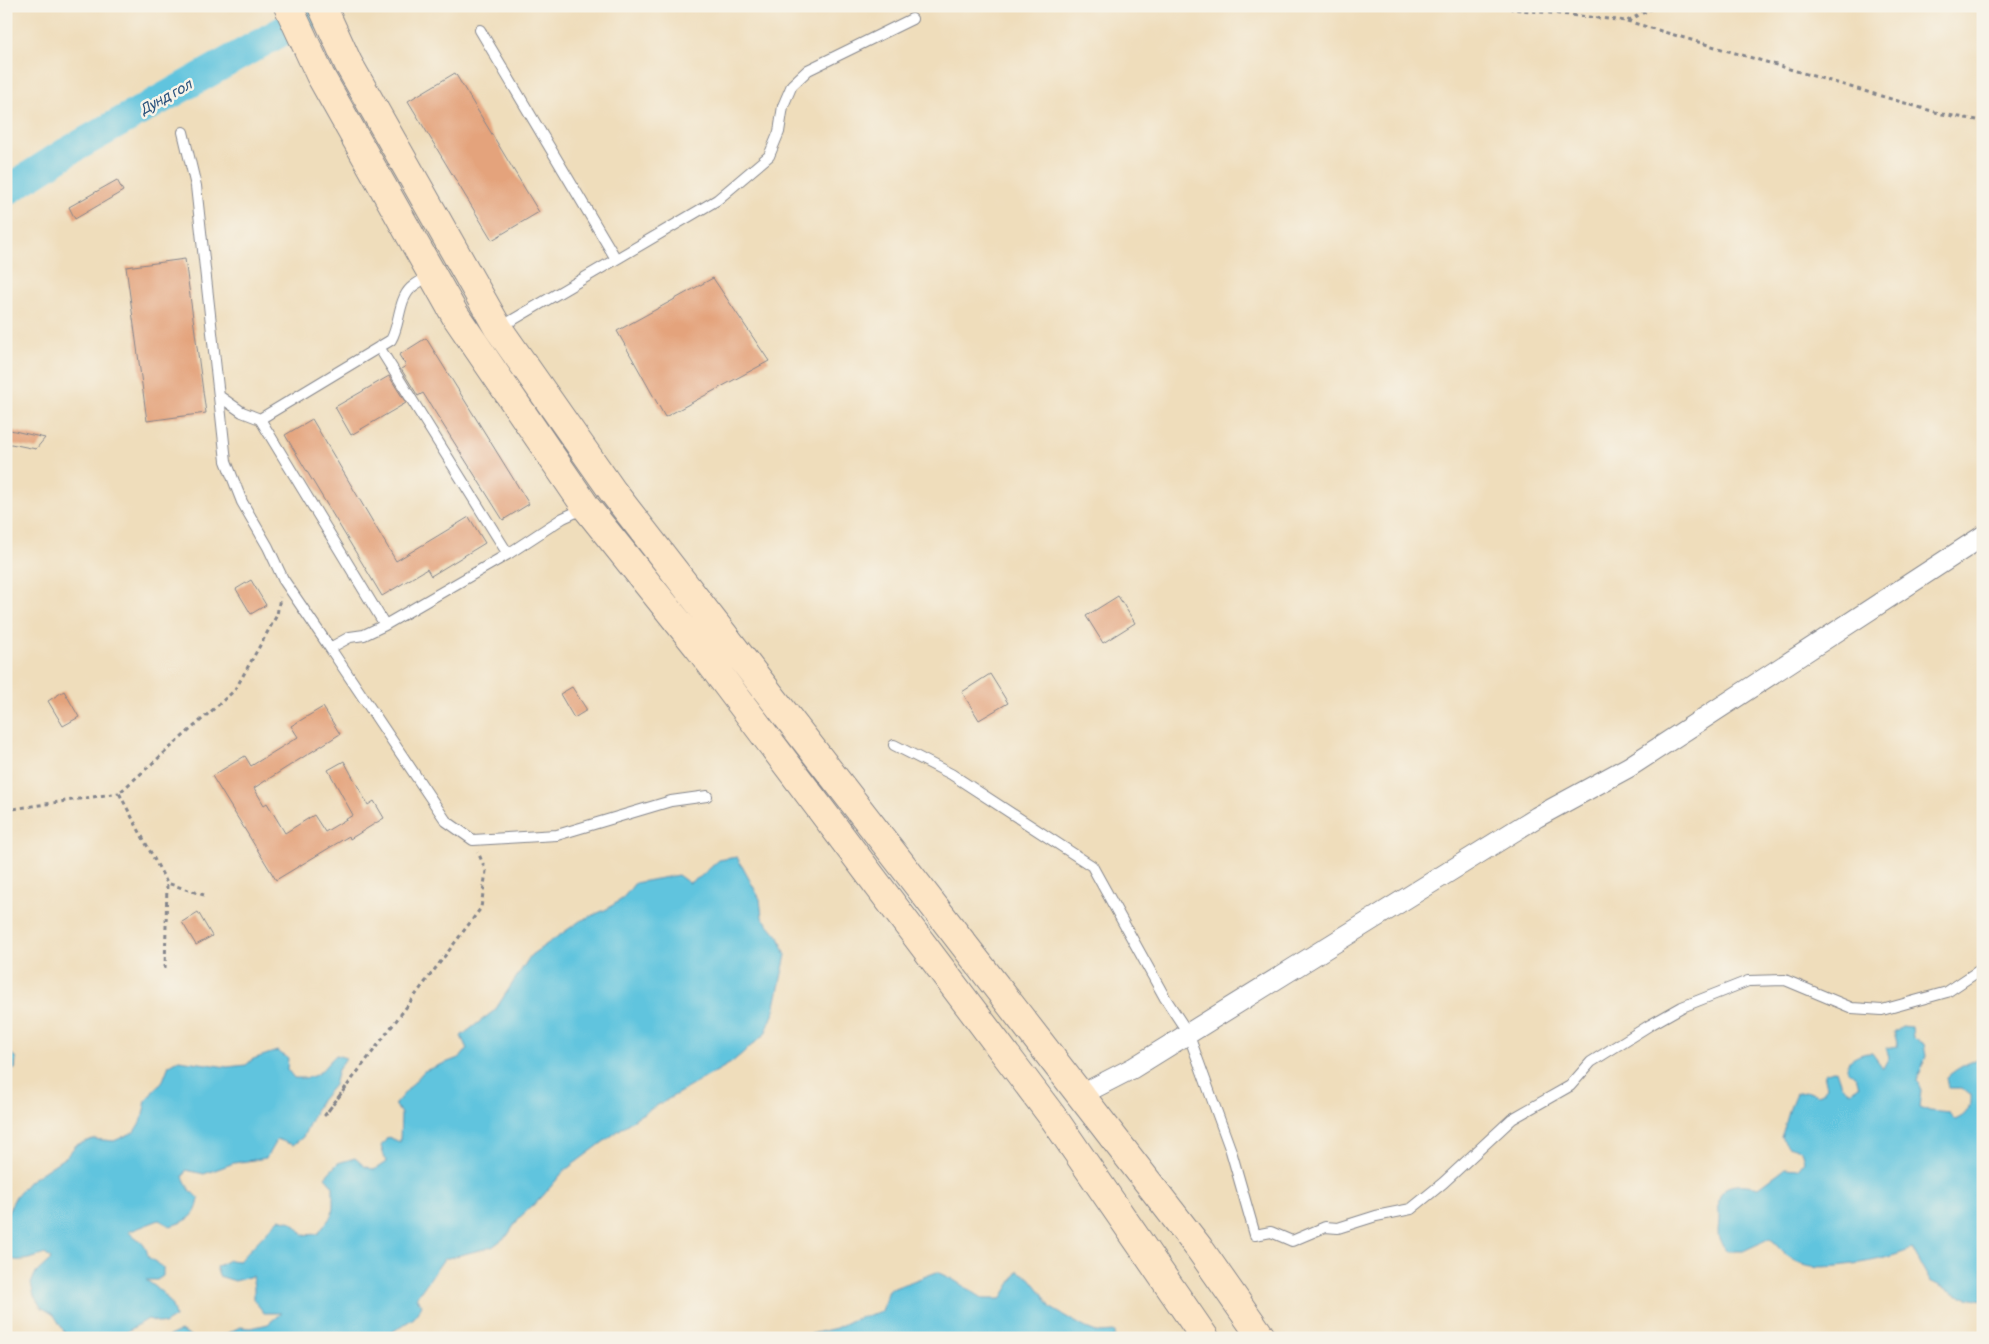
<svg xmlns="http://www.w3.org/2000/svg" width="1989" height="1344" viewBox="0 0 1989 1344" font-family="Pangolin,sans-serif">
	<rect width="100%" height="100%" fill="#f7f3e8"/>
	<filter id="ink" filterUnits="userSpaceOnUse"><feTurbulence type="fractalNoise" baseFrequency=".02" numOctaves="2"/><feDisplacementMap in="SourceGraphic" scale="10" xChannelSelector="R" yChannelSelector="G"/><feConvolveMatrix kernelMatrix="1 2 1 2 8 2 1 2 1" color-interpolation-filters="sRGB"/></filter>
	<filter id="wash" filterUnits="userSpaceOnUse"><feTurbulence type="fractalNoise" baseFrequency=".0096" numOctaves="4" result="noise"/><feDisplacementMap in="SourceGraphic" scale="20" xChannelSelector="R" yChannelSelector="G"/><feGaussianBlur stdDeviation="1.12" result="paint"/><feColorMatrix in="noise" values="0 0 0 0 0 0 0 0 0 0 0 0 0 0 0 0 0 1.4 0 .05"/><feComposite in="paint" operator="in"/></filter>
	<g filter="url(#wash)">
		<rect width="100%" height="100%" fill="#efddbb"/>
		<path fill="#60c4de" stroke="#3e7a9e" d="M 737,857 L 760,899 L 762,917 L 779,937 L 786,955 L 773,1015 L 765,1034 L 731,1063 L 637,1117 L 564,1171 L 542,1197 L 519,1218 L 507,1236 L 492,1247 L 444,1259 L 416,1298 L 422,1305 L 414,1318 L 392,1332 L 394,1338 L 218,1338 L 240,1327 L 251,1328 L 268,1324 L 281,1313 L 264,1313 L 254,1300 L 254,1286 L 252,1276 L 235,1281 L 219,1276 L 216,1267 L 229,1260 L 239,1261 L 279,1219 L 292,1222 L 304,1235 L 318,1234 L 332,1215 L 333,1206 L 333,1186 L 325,1177 L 338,1163 L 355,1158 L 364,1166 L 374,1170 L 386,1162 L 381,1146 L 388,1137 L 400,1142 L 401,1114 L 395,1104 L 424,1071 L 461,1057 L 467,1049 L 461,1036 L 495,1010 L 531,955 L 580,921 L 607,909 L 622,899 L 635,883 L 678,875 L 689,883 L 700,877 L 719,860 Z
			M 1902,1026 L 1912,1027 L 1913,1038 L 1924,1044 L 1926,1056 L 1917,1081 L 1921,1090 L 1919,1107 L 1930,1111 L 1949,1113 L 1955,1120 C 1967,1115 1971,1108 1970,1095 L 1962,1088 L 1948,1088 L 1946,1078 C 1957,1067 1970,1063 1983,1055 L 1983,1300 L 1958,1295 L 1930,1281 L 1912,1249 C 1892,1257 1874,1261 1853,1264 C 1817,1269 1794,1271 1771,1238 L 1743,1251 L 1727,1251 C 1714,1234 1719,1234 1719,1215 C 1719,1210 1718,1204 1719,1199 C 1723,1181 1746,1184 1759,1187 L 1785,1168 L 1798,1169 L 1804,1161 L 1801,1150 L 1788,1146 L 1781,1137 C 1787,1122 1789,1107 1796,1093 L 1808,1092 L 1818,1095 L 1827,1087 L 1824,1074 L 1836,1070 L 1841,1085 L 1850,1092 L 1859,1086 L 1856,1077 L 1848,1071 L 1848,1062 C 1856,1056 1862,1053 1872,1053 L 1883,1068 L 1889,1057 L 1886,1048 L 1898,1046 L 1894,1032 Z
			M 6,1049 L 16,1058 L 15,1069 L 6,1071 Z
			M 277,1051 L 288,1058 L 287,1069 L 294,1078 C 321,1079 319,1071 336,1055 L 346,1058 L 338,1070 L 334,1085 L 319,1103 L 303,1137 L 293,1145 L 277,1139 L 266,1158 L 234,1163 L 204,1174 L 186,1170 L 183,1177 L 189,1189 L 199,1199 C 196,1218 187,1221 170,1226 L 159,1220 L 128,1232 C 138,1239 147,1244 148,1257 L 163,1267 L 163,1276 L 157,1280 L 146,1280 C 159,1289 173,1299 175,1317 L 164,1324 L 148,1319 L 116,1338 L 74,1338 L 65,1333 L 54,1315 L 41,1307 L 34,1296 L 31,1284 L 35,1274 L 51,1259 L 45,1254 C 33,1258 18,1264 6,1257 L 6,1216 L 16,1196 L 29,1181 L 67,1156 L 76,1145 L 93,1139 L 114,1141 L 134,1132 L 142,1119 L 146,1101 L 154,1090 L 162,1083 L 169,1065 L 179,1060 L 227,1067 L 246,1065 L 253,1059 Z
			M 1018,1271 L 1030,1278 L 1042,1293 L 1051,1308 L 1086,1328 L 1099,1333 L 1115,1332 L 1115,1338 L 796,1338 L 836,1328 L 852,1320 L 882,1311 L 889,1290 L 937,1272 L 952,1279 L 984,1299 L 1001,1299 Z
			M 180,1331 L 194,1338 L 165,1338 Z"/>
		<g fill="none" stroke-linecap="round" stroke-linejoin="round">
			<path stroke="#60c4de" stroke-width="5" d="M 6,90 L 6,96"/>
			<path stroke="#60c4de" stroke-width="30" d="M 6,191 L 67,152 L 327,6"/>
		</g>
		<g id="blocks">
			<path fill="#e4a37b" d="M 455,73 L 539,212 L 492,240 L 408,101 Z
				M 117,180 L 123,191 L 75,219 L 69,207 Z
				M 185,259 L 206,413 L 147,421 L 126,267 Z
				M 713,278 L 769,361 L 665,417 L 617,331 Z
				M 426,338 L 529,504 L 503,520 L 423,393 L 418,396 L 401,369 L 406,366 L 399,355 Z
				M 389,376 L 406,403 L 351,435 L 335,407 Z
				M 312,419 L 396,561 L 469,517 L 485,543 L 431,576 L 427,569 L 382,596 L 285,435 Z
				M 6,429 L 45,438 L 36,449 L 6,443 Z
				M 251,580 L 266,605 L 251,614 L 236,589 Z
				M 1118,596 L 1135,623 L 1103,643 L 1086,616 Z
				M 990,674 L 1008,703 L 979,720 L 962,692 Z
				M 572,687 L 587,710 L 574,718 L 560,694 Z
				M 64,691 L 79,717 L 63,726 L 48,701 Z
				M 323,707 L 340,734 L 254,788 L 264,805 L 267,803 L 285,833 L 314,815 L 325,832 L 353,815 L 328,770 L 344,761 L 368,805 L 374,801 L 384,818 L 350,839 L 349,836 L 276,880 L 212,776 L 245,756 L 251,766 L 298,737 L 291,726 Z
				M 198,912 L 212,936 L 196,945 L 182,922 Z"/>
		</g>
	</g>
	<g filter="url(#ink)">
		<use href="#blocks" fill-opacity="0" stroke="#85868c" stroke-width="1"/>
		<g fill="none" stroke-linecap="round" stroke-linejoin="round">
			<defs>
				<path id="lane" d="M 480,30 L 616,259
					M 183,132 L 196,186 L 226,461 L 242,502 L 268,547 L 283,579 L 330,648 L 350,637 L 364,635 L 385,625 L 508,554 L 563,518 L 585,508
					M 499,328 L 717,200 L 769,156 L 779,132 L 783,106 L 792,85 L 808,70 L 912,19
					M 379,347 L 508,554
					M 219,396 L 242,412 L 260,419 L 391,340 C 400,325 398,300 411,288 C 417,282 426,279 432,274
					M 260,419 L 385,625
					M 330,648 L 446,821 L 473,840 L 557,835 L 671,801 L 707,796
					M 894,745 L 951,774 L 1092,866 L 1165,998 L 1188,1033 L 1231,1151 L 1255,1235 L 1271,1232 L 1292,1241 L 1325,1227 L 1338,1228 L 1376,1216 L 1411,1209 L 1443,1183 L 1512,1119 L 1570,1086 L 1591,1062 L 1650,1025 L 1682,1007 L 1748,981 L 1785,980 L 1852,1008 L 1882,1010 L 1947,992 L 1983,968"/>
				<path id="street" d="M 1092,1089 L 1133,1068 L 1537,817 L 1629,767 L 1983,536"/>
				<path id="secondary" d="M 288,6 L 320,75 L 455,315 L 586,507 L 699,648 L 1055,1120 L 1205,1338
					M 322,6 L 348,63 L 498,328 L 613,492 L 1199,1248 L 1262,1338"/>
			</defs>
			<use href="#lane" stroke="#85868c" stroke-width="12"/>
			<use href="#street" stroke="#85868c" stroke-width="22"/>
			<use href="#secondary" stroke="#85868c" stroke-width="30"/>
			<path stroke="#85868c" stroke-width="3" stroke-dasharray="4 4" stroke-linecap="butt" d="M 1510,6 L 1512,9 L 1627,21 L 1657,6
				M 1627,21 L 1942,114 L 1983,121
				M 6,810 L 119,793
				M 204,895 L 167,883 L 119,793 L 235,690 L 277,615 L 280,597
				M 165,969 L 167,883
				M 346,1087 L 325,1115 L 481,908 L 486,871 L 478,852"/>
			<use href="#lane" stroke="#fff" stroke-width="10"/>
			<use href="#street" stroke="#fff" stroke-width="20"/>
			<use href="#secondary" stroke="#fde5c5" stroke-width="28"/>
		</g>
	</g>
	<g text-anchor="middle" stroke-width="5" stroke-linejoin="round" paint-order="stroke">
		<g font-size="15" font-style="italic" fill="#2c547e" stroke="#f7f3e8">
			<text transform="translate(166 97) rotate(-29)" y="5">Дунд гол</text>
		</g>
	</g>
	<rect width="1989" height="1344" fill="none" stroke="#f7f3e8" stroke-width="25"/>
</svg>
